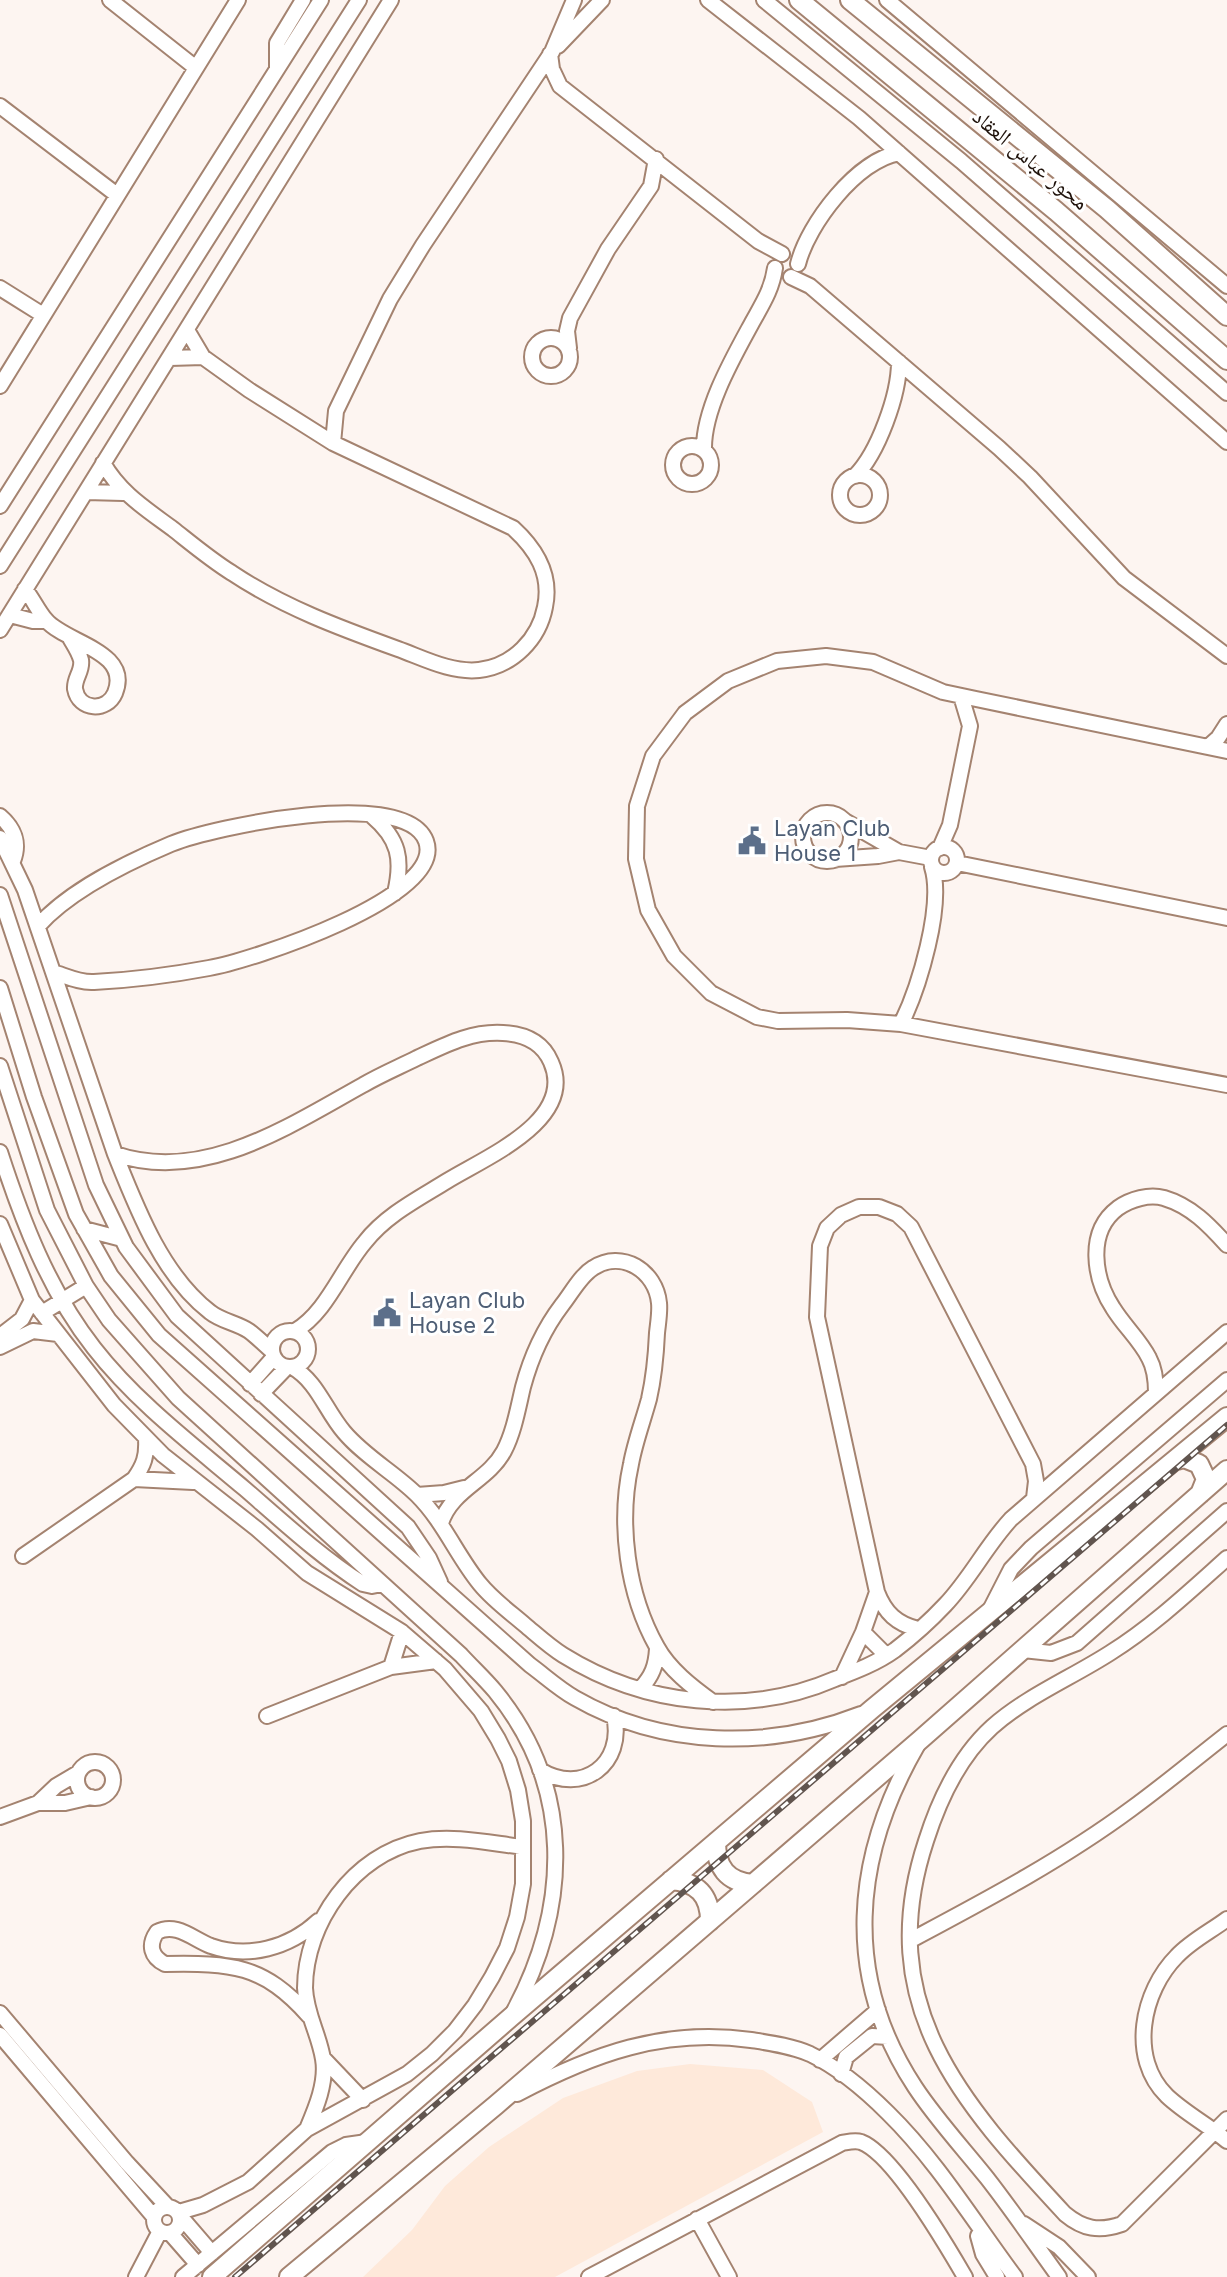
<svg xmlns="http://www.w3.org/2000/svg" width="1227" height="2277" viewBox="0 0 1227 2277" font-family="Inter,'Noto Naskh Arabic',sans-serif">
	<rect width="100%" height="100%" fill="#fdf5f1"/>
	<path fill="#fee9da" d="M 690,2064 L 763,2070 L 812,2102 L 823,2132 L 555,2277 L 363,2277 L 412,2230 L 445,2186 L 489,2147 L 563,2098 L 637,2071 Z"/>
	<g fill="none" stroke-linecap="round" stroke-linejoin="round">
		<defs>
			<path id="minor" d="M 110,0 L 196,68
				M 708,0 L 859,118 L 1227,442
				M 764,0 L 961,161 L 1227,393
				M 887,0 L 1227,286
				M 558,46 L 602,0
				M 550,54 L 552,69 L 560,86 L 758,241 L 782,254
				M 277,69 L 277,43 L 303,0
				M 0,106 L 117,195
				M 798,264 C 808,224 857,160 899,153
				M 791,277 L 810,286 L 999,448 L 1030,477 L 1124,578 L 1227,656
				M 0,288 L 43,315
				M532 357a19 19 0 1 1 38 0a19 19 0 1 1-38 0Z
				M 569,348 L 567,331 L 570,318 L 608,249 L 651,186 L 656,159
				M 170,358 L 203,357
				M 0,386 L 238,0
				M 333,443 L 336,411 L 390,299 L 423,245 L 552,52 L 574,0
				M673 465a19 19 0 1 1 38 0a19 19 0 1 1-38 0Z
				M 704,450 C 703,409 734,356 753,321 C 763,303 772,289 775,268
				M 103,463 C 120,493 146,509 173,529 C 192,544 211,560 232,573 C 283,607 340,628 398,649 C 423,658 451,673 479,670 C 513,666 539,639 545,607 C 552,574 536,549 513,528 L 333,443 L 249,390 L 203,357 L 187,330
				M840 495a20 20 0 1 1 40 0a20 20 0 1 1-40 0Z
				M 855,476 C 878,453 899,395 899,362
				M 86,492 L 123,493
				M 0,506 L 321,0
				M 0,566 L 359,0
				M 25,589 C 33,599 38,611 46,620 C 65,643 132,651 115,693 C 107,712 79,711 75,689 C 74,678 83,671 81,660 C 79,652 74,645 70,638
				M 10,615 L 33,621 L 46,621
				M 0,630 L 391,0
				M 1208,747 L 1218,738 L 1227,724
				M 1227,751 L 976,699 L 943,692 L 873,662 L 826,656 L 777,661 L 728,681 L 685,713 L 653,756 L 637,806 L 636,859 L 648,910 L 674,956 L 711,993 L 757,1017 L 778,1021 L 847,1020 L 901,1024 L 1227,1085
				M803 837a24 24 0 1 1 48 0a24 24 0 1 1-48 0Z
				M 0,816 C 14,828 20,843 13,861
				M 372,816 C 399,839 403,859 395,893
				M 845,821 L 899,852
				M 0,838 L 25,890 L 115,1154 C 137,1209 162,1275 210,1312 C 221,1321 237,1323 249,1331 C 257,1337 265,1345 272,1351
				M931 860a13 13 0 1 1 26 0a13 13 0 1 1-26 0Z
				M 940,848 L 950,825 L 970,726 L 961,696
				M 835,859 L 878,856 L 899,852 L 931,858
				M 957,863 L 1227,918
				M 0,895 L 96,1185 L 126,1247 L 177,1316 L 408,1527 L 429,1558 L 440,1582
				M 38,926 C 70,890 126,863 171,844 C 213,827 405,786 426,841 C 447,897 250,961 209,968 C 172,975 132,980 94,982 C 80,983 66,976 53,972
				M 0,988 L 34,1097 L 76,1214 L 111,1276 L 159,1335 L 530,1665 C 545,1676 559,1689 575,1698 C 662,1748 769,1750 861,1714
				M 901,1024 C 919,988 944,905 932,867
				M 0,1066 L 47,1210 L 86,1286 L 109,1320 L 178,1398 L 461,1655 C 472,1667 484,1678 495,1691 C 574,1787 570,1906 514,2011
				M 0,1152 C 22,1220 49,1291 94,1348 C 136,1402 193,1445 245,1489 C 283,1522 321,1557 363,1584 L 372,1586 L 382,1584
				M 115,1154 C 203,1184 289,1126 363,1085 C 380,1075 399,1067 417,1058 C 445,1045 471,1031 503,1033 C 524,1034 542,1041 551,1062 C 577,1120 486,1157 447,1181 C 418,1199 386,1215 365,1242 C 341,1270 327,1312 295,1331
				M 0,1224 L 32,1300 L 114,1405 L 163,1455 L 257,1529 L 307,1573 L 402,1632 L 445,1669 L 481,1711 L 498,1739 L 509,1761 L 518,1790 L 523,1821 L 523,1884 L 517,1917 L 507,1948 L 492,1977 L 475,2005 L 455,2031 L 432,2054 L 407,2074 L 307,2129 L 248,2182 L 203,2205 L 179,2212
				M 84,1229 L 122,1239
				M 42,1313 L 86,1286
				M272 1349a18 18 0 1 1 36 0a18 18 0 1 1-36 0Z
				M 0,1336 L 22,1319 L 32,1300
				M 0,1347 L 33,1331 L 58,1334
				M 292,1367 C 318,1382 325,1410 344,1432 C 365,1457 395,1473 417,1495 C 444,1522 457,1556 480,1584 C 493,1600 510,1612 525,1625 C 537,1635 550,1647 563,1655 C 645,1706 747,1717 835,1679 C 856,1671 877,1663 895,1650 C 912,1637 930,1621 945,1605 C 970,1579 986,1546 1011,1519 L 1227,1332
				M 250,1384 L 274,1357
				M 1156,1393 C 1156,1381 1155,1369 1149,1358 C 1140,1340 1124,1326 1113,1308 C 1094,1279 1086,1232 1118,1208 C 1131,1199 1149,1194 1164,1198 C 1191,1206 1209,1225 1227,1245
				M 261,1394 L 287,1367
				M 134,1479 L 193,1482
				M 417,1495 L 444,1493 L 464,1488
				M 441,1523 C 452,1489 488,1481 504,1451 C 514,1432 518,1408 523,1387 C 531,1357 543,1330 562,1305 C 571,1294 580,1276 593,1268 C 622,1249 656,1271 659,1303 C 660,1312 658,1323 657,1333 C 656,1355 654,1377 649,1399 C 643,1421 635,1442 631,1464 C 618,1523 627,1594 657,1647 C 669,1669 692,1687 713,1702
				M 23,1556 L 134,1479 C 144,1465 147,1456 146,1439
				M 1227,1558 C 1189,1592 1153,1626 1110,1653 C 1071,1678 1027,1696 992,1727 C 959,1757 939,1800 926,1841 C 872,2005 961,2102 1065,2214 C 1083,2229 1099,2232 1122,2224 L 1227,2119
				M 990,1610 L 1011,1569 L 1031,1548 L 1227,1380
				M 918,1629 C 897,1624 885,1613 877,1592 L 817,1317 L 820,1246 L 827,1228 L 841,1215 L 859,1207 L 879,1207 L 897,1214 L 911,1227 L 1033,1464 L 1036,1481 L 1034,1498
				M 863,1632 L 886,1655
				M 1023,1650 L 1051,1653 L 1077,1643 L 1227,1511
				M 391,1667 L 402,1632
				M 842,1677 L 863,1632 L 877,1592
				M 641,1688 C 652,1676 656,1666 657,1649
				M 267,1716 L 391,1667 L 436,1661
				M 917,1746 C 853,1857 842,1976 915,2087 C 936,2119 963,2148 987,2178 C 1012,2210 1035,2244 1059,2277
				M77 1780a18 18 0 1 1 36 0a18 18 0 1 1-36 0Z
				M 540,1770 C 582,1796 625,1764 614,1716
				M 38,1803 L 56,1786 L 78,1773
				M 0,1817 L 38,1803 L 65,1803 L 91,1797
				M 1227,1919 C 1211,1931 1191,1941 1177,1956 C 1142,1991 1128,2058 1167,2096 C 1185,2113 1208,2125 1227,2141
				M 911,1940 C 986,1900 1062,1860 1131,1809 C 1164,1785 1195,1759 1227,1734
				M 0,2013 L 127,2163 L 167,2206
				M 309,2016 C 263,1964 231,1963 165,1964 C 151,1957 148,1945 157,1932 C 176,1922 193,1939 211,1946 C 248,1959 289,1948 318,1921
				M 0,2035 L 154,2217
				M 324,2059 L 363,2100
				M 820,2060 L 878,2010
				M 841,2074 L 846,2057 L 872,2036 L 888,2037
				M 517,2094 C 593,2054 663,2028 751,2040 C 770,2043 792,2046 810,2054 C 839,2068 866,2091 888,2113 C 937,2161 974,2222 1015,2277
				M 307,2129 C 316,2108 327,2082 323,2059 C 319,2034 306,2014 305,1988 C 305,1923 354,1854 420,1841 C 454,1835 489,1843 523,1847
				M154 2220a13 13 0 1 1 26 0a13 13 0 1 1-26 0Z
				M 181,2217 L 212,2253
				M 697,2219 L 729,2277
				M 1024,2224 L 1059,2247 L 1088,2277
				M 981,2231 L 978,2236 L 983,2254 L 997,2277
				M 170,2233 L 198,2265
				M 136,2277 L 160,2231
				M 183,2277 L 332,2152 L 346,2145 L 367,2142
				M 589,2277 L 842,2143 C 848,2142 855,2140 861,2142 C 893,2154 947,2246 965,2277"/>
			<path id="major" d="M 799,0 L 1056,211 L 1227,360
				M 850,0 L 1107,209 L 1227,316
				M 1177,1460 L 1184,1458 L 1199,1464 L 1206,1479 L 1200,1494
				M 716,1842 C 716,1867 727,1882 753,1884
				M 671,1880 C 697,1882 710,1895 710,1921
				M 212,2277 L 511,2017 L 872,1709 L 1227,1417
				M 289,2277 L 496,2105 L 920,1740 L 1227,1470"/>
		</defs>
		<use href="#minor" stroke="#a48370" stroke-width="18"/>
		<use href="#major" stroke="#a48370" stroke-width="22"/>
		<use href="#minor" stroke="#fff" stroke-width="14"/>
		<use href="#major" stroke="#fff" stroke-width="18"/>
		<defs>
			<path id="rail" d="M 235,2277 L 1227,1425"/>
		</defs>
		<use href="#rail" stroke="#61554f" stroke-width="6"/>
		<use href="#rail" stroke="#fff" stroke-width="3" stroke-dasharray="9" stroke-linecap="butt"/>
	</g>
	<defs>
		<symbol id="civic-bare" viewBox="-9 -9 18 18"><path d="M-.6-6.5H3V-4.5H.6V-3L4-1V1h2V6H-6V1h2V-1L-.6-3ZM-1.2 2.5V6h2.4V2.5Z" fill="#5c6f8a" stroke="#fff" stroke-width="2.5" paint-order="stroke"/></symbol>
	</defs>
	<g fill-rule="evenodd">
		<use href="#civic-bare" x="732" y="821" width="40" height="40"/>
		<use href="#civic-bare" x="367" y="1293" width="40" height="40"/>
	</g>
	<g text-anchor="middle" stroke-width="6" stroke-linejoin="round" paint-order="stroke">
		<g font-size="22" fill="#1f120b" stroke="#fff">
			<text transform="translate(1031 159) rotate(40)" y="8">محور عباس العقاد</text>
		</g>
		<g font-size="22" fill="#4e5e75" stroke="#fff" text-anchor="start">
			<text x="774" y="836">Layan Club<tspan x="774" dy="25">House 1</tspan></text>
			<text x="409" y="1308">Layan Club<tspan x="409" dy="25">House 2</tspan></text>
		</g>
	</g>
</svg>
